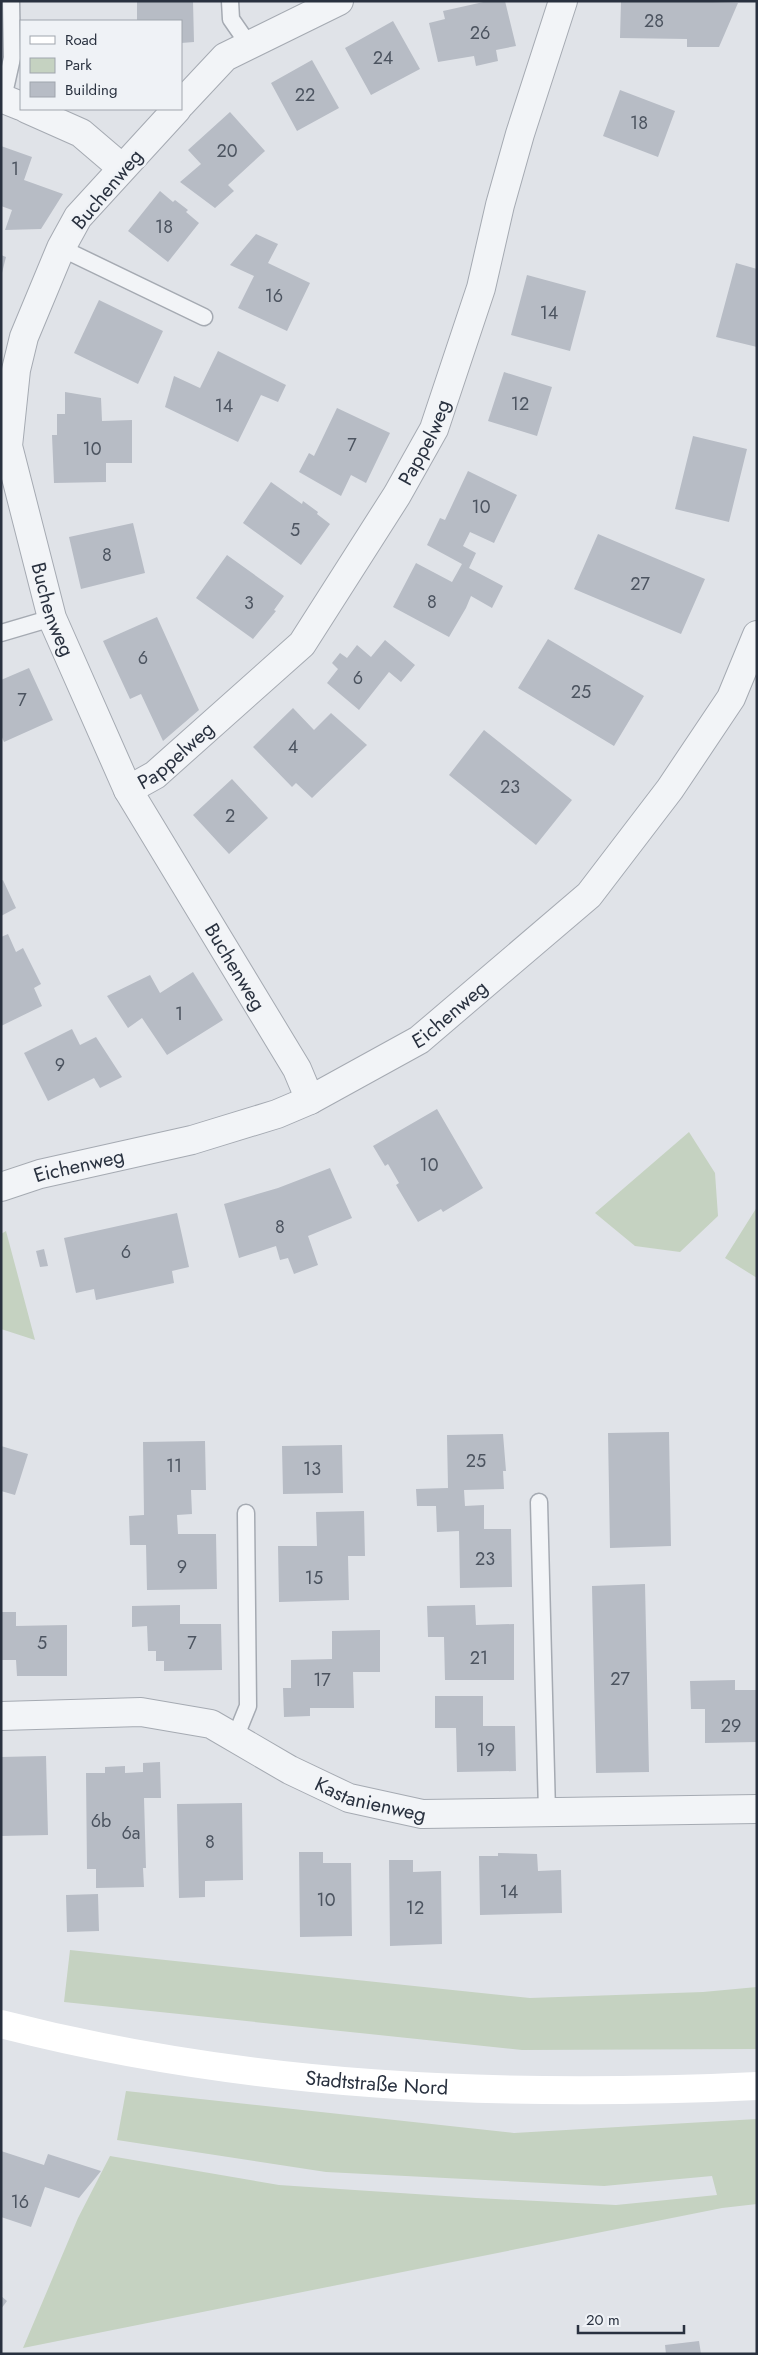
<svg xmlns="http://www.w3.org/2000/svg" width="758" height="2355" viewBox="0 0 758 2355" font-family="Jost,sans-serif">
	<rect width="100%" height="100%" fill="#e0e3e8"/>
	<path fill="#c5d2c1" d="M 689,1132 L 715,1173 L 718,1216 L 680,1252 L 635,1246 L 595,1213 Z
		M 757,1207 L 757,1278 L 725,1258 Z
		M 6,1231 L 35,1340 L 1,1329 L 1,1234 Z
		M 70,1950 L 530,1998 L 703,1992 L 757,1987 L 757,2049 L 522,2050 L 64,2002 Z
		M 126,2091 L 514,2133 L 757,2119 L 757,2204 L 722,2208 L 23,2348 L 78,2218 L 110,2156 L 279,2185 L 476,2198 L 616,2205 L 717,2195 L 712,2176 L 604,2186 L 326,2172 L 117,2140 Z"/>
	<path fill="#b7bcc5" d="M 137,1 L 193,1 L 194,42 L 181,43 L 181,21 L 137,21 Z
		M 488,1 L 505,1 L 516,46 L 496,50 L 498,61 L 476,66 L 474,56 L 438,62 L 429,23 L 445,19 L 443,11 Z
		M 621,1 L 688,1 L 738,3 L 719,47 L 687,47 L 687,39 L 620,38 Z
		M 393,21 L 420,69 L 371,95 L 345,48 Z
		M 312,60 L 339,108 L 297,131 L 271,83 Z
		M 620,90 L 675,111 L 658,157 L 603,136 Z
		M 230,112 L 265,151 L 228,185 L 234,191 L 215,208 L 180,182 L 201,164 L 188,150 Z
		M 1,146 L 32,157 L 24,180 L 63,194 L 41,229 L 5,230 L 12,210 L 1,206 Z
		M 160,191 L 173,202 L 175,200 L 188,210 L 186,212 L 199,223 L 168,262 L 128,231 Z
		M 256,234 L 278,244 L 268,263 L 310,283 L 287,331 L 238,308 L 254,276 L 230,265 Z
		M 1,255 L 6,257 L 2,273 L 1,273 Z
		M 736,263 L 757,269 L 757,347 L 716,337 Z
		M 527,275 L 586,291 L 570,351 L 511,335 Z
		M 99,300 L 163,331 L 138,384 L 74,353 Z
		M 218,351 L 286,385 L 278,402 L 261,395 L 238,442 L 165,407 L 174,376 L 200,388 Z
		M 504,372 L 552,387 L 537,436 L 488,421 Z
		M 65,392 L 101,398 L 102,421 L 132,420 L 132,463 L 106,463 L 106,482 L 54,483 L 52,435 L 57,435 L 57,414 L 65,414 Z
		M 337,408 L 390,433 L 366,483 L 351,475 L 341,496 L 299,472 L 309,453 L 314,456 Z
		M 693,436 L 747,449 L 729,522 L 675,509 Z
		M 468,471 L 517,495 L 494,543 L 470,532 L 463,546 L 476,553 L 469,568 L 503,586 L 492,608 L 471,596 L 466,608 L 449,637 L 393,607 L 416,563 L 452,582 L 462,564 L 427,545 L 440,518 L 445,520 Z
		M 271,482 L 302,504 L 303,501 L 318,512 L 317,514 L 330,524 L 301,565 L 243,523 Z
		M 133,523 L 145,573 L 81,589 L 69,537 Z
		M 598,534 L 705,579 L 681,634 L 574,589 Z
		M 227,555 L 284,596 L 274,610 L 276,611 L 253,639 L 196,598 Z
		M 157,617 L 199,710 L 163,741 L 141,694 L 130,699 L 103,641 Z
		M 548,639 L 644,696 L 614,746 L 518,688 Z
		M 385,640 L 415,665 L 401,682 L 389,672 L 359,710 L 327,683 L 338,669 L 332,663 L 340,653 L 347,658 L 357,645 L 371,657 Z
		M 29,668 L 53,720 L 4,742 L 1,735 L 1,680 Z
		M 293,708 L 314,730 L 331,713 L 367,745 L 312,798 L 296,783 L 292,787 L 253,747 Z
		M 484,730 L 572,800 L 536,845 L 449,775 Z
		M 232,779 L 268,818 L 229,854 L 193,815 Z
		M 3,880 L 16,908 L 1,916 L 1,881 Z
		M 8,934 L 16,952 L 23,948 L 41,984 L 34,988 L 42,1006 L 1,1026 L 1,937 Z
		M 193,972 L 223,1020 L 167,1055 L 142,1018 L 128,1028 L 107,996 L 150,975 L 160,993 Z
		M 72,1029 L 80,1045 L 96,1037 L 122,1077 L 100,1088 L 94,1078 L 48,1101 L 24,1053 Z
		M 437,1109 L 483,1188 L 443,1212 L 441,1209 L 418,1222 L 396,1185 L 399,1183 L 388,1164 L 385,1166 L 373,1146 Z
		M 330,1168 L 352,1218 L 308,1236 L 318,1265 L 294,1274 L 288,1258 L 280,1260 L 276,1246 L 239,1258 L 224,1204 L 278,1188 Z
		M 177,1213 L 189,1267 L 172,1271 L 174,1283 L 96,1300 L 94,1289 L 76,1293 L 64,1238 Z
		M 44,1249 L 48,1266 L 40,1267 L 36,1251 Z
		M 669,1432 L 671,1546 L 610,1548 L 608,1433 Z
		M 503,1434 L 506,1471 L 503,1471 L 504,1489 L 464,1490 L 465,1506 L 484,1505 L 484,1529 L 511,1529 L 512,1587 L 460,1588 L 459,1531 L 437,1532 L 436,1506 L 417,1506 L 416,1489 L 448,1488 L 447,1435 Z
		M 205,1441 L 206,1490 L 191,1490 L 192,1514 L 177,1515 L 178,1534 L 216,1534 L 217,1589 L 147,1590 L 146,1545 L 130,1545 L 129,1516 L 144,1515 L 143,1442 Z
		M 342,1445 L 343,1493 L 283,1494 L 282,1446 Z
		M 1,1446 L 28,1454 L 15,1495 L 1,1491 Z
		M 364,1511 L 365,1556 L 348,1556 L 349,1600 L 279,1602 L 278,1546 L 317,1546 L 316,1512 Z
		M 645,1584 L 649,1772 L 596,1773 L 592,1586 Z
		M 180,1605 L 180,1624 L 221,1624 L 222,1670 L 164,1671 L 164,1661 L 156,1661 L 156,1651 L 148,1651 L 147,1626 L 132,1627 L 132,1606 Z
		M 475,1605 L 476,1625 L 514,1624 L 514,1680 L 445,1680 L 444,1637 L 428,1637 L 427,1606 Z
		M 1,1612 L 16,1612 L 16,1626 L 67,1625 L 67,1676 L 17,1676 L 16,1660 L 1,1660 Z
		M 380,1630 L 380,1672 L 353,1672 L 354,1708 L 310,1708 L 310,1716 L 284,1717 L 283,1688 L 291,1688 L 291,1660 L 332,1659 L 332,1631 Z
		M 735,1680 L 735,1690 L 757,1690 L 757,1742 L 705,1743 L 705,1709 L 691,1709 L 690,1681 Z
		M 435,1696 L 483,1696 L 483,1726 L 515,1726 L 516,1771 L 457,1772 L 456,1728 L 435,1728 Z
		M 46,1756 L 48,1835 L 1,1836 L 1,1757 Z
		M 160,1762 L 161,1798 L 144,1798 L 146,1868 L 143,1868 L 144,1887 L 96,1888 L 96,1869 L 87,1869 L 86,1773 L 105,1773 L 105,1767 L 125,1766 L 125,1773 L 143,1772 L 143,1763 Z
		M 242,1803 L 243,1880 L 205,1881 L 205,1897 L 179,1898 L 177,1804 Z
		M 299,1852 L 323,1852 L 323,1863 L 351,1863 L 352,1936 L 300,1937 Z
		M 498,1853 L 537,1854 L 538,1871 L 561,1870 L 562,1913 L 480,1915 L 479,1856 L 498,1856 Z
		M 389,1860 L 413,1860 L 413,1872 L 441,1871 L 442,1944 L 390,1946 Z
		M 98,1894 L 99,1931 L 67,1932 L 66,1895 Z
		M 1,2151 L 44,2165 L 48,2154 L 101,2171 L 79,2198 L 45,2187 L 31,2227 L 1,2217 Z
		M 1,2296 L 7,2301 L 1,2309 Z
		M 699,2341 L 701,2354 L 666,2354 L 665,2345 Z"/>
	<g fill="none" stroke-linecap="round" stroke-linejoin="round">
		<defs>
			<path id="service" d="M 230,1 L 231,19 L 249,45
				M 3,98 L 12,58 L 11,1
				M 61,248 L 204,317
				M 1,633 L 52,618
				M 539,1502 L 547,1812
				M 235,1738 L 248,1706 L 246,1513"/>
			<g id="minor">
				<path d="M 1,98 L 21,106"/>
				<path d="M 181,104 L 225,57 L 339,1"/>
				<path d="M 27,109 L 81,133 L 122,168"/>
				<path id="s1" d="M 177,109 L 78,217 L 61,248 L 24,337 L 16,370 L 8,446 L 52,618 L 128,790 L 297,1069 L 310,1100"/>
				<path id="s2" d="M 128,790 L 155,775 L 302,644 L 397,495 L 434,429 L 481,288 L 500,205 L 520,134 L 563,1"/>
				<path id="s3" d="M 1,1187 L 40,1174 L 192,1140 L 277,1114 L 310,1100 L 419,1040 L 589,895 L 670,789 L 731,698 L 757,635"/>
				<path id="s4" d="M 1,1716 L 141,1712 L 211,1724 L 290,1770 L 349,1798 L 422,1814 L 757,1809"/>
			</g>
		</defs>
		<use href="#service" stroke="#a5aab2" stroke-width="19"/>
		<use href="#minor" stroke="#a5aab2" stroke-width="30"/>
		<use href="#service" stroke="#f2f4f7" stroke-width="16"/>
		<use href="#minor" stroke="#f2f4f7" stroke-width="28"/>
		<path stroke="#fff" stroke-width="28" id="s5" d="M 1,2024 C 250,2088 502,2098 757,2086"/>
	</g>
	<g text-anchor="middle" stroke-width="5" stroke-linejoin="round" paint-order="stroke">
		<g font-size="18" fill="#4c5460">
			<text x="654" y="27">28</text>
			<text x="480" y="39">26</text>
			<text x="383" y="64">24</text>
			<text x="305" y="101">22</text>
			<text x="639" y="129">18</text>
			<text x="227" y="157">20</text>
			<text x="15" y="175">1</text>
			<text x="164" y="233">18</text>
			<text x="274" y="302">16</text>
			<text x="549" y="319">14</text>
			<text x="520" y="410">12</text>
			<text x="224" y="412">14</text>
			<text x="352" y="451">7</text>
			<text x="92" y="455">10</text>
			<text x="481" y="513">10</text>
			<text x="295" y="536">5</text>
			<text x="107" y="561">8</text>
			<text x="640" y="590">27</text>
			<text x="432" y="608">8</text>
			<text x="249" y="609">3</text>
			<text x="143" y="664">6</text>
			<text x="358" y="684">6</text>
			<text x="581" y="698">25</text>
			<text x="22" y="706">7</text>
			<text x="293" y="753">4</text>
			<text x="510" y="793">23</text>
			<text x="230" y="822">2</text>
			<text x="179" y="1020">1</text>
			<text x="60" y="1071">9</text>
			<text x="429" y="1171">10</text>
			<text x="280" y="1233">8</text>
			<text x="126" y="1258">6</text>
			<text x="476" y="1467">25</text>
			<text x="174" y="1472">11</text>
			<text x="312" y="1475">13</text>
			<text x="485" y="1565">23</text>
			<text x="182" y="1573">9</text>
			<text x="314" y="1584">15</text>
			<text x="42" y="1649">5</text>
			<text x="192" y="1649">7</text>
			<text x="479" y="1664">21</text>
			<text x="620" y="1685">27</text>
			<text x="322" y="1686">17</text>
			<text x="731" y="1732">29</text>
			<text x="486" y="1756">19</text>
			<text x="101" y="1827">6b</text>
			<text x="131" y="1839">6a</text>
			<text x="210" y="1848">8</text>
			<text x="509" y="1898">14</text>
			<text x="326" y="1906">10</text>
			<text x="415" y="1914">12</text>
			<text x="20" y="2208">16</text>
		</g>
		<g font-size="20" fill="#29313f" stroke="#eff2f6">
			<text transform="translate(107 189) rotate(-50)" y="7">Buchenweg</text>
			<text dy="7" stroke="none"><textPath href="#s2" startOffset="464">Pappelweg</textPath></text>
			<text dy="7" stroke="none"><textPath href="#s1" startOffset="558">Buchenweg</textPath></text>
			<text dy="7" stroke="none"><textPath href="#s2" startOffset="59">Pappelweg</textPath></text>
			<text dy="7" stroke="none"><textPath href="#s1" startOffset="961">Buchenweg</textPath></text>
			<text dy="7" stroke="none"><textPath href="#s3" startOffset="486">Eichenweg</textPath></text>
			<text dy="7" stroke="none"><textPath href="#s3" startOffset="81">Eichenweg</textPath></text>
			<text dy="7" stroke="none"><textPath href="#s4" startOffset="389">Kastanienweg</textPath></text>
			<text dy="7" stroke="none"><textPath href="#s5" startOffset="381">Stadtstraße Nord</textPath></text>
		</g>
	</g>
	<rect width="758" height="2355" fill="none" stroke="#29313f" stroke-width="5"/>
	<rect x="20" y="20" width="162" height="90" fill="#eff2f6" stroke="#a0a5ad"/>
	<rect x="30" y="36" width="25" height="8" fill="#ffffff" stroke="#a0a5ad"/>
	<text x="65" y="45" font-size="15" fill="#29313f">Road</text>
	<rect x="30" y="58" width="25" height="15" fill="#c5d2c1" stroke="#a0a5ad"/>
	<text x="65" y="70" font-size="15" fill="#29313f">Park</text>
	<rect x="30" y="82" width="25" height="15" fill="#b7bcc5" stroke="#a0a5ad"/>
	<text x="65" y="95" font-size="15" fill="#29313f">Building</text>
	<path d="M578 2325v8h106v-8" fill="none" stroke="#29313f" stroke-width="2.5"/>
	<text x="586" y="2325" font-size="15" fill="#29313f" stroke="#eff2f6" stroke-width="4" paint-order="stroke">20 m</text>
</svg>
